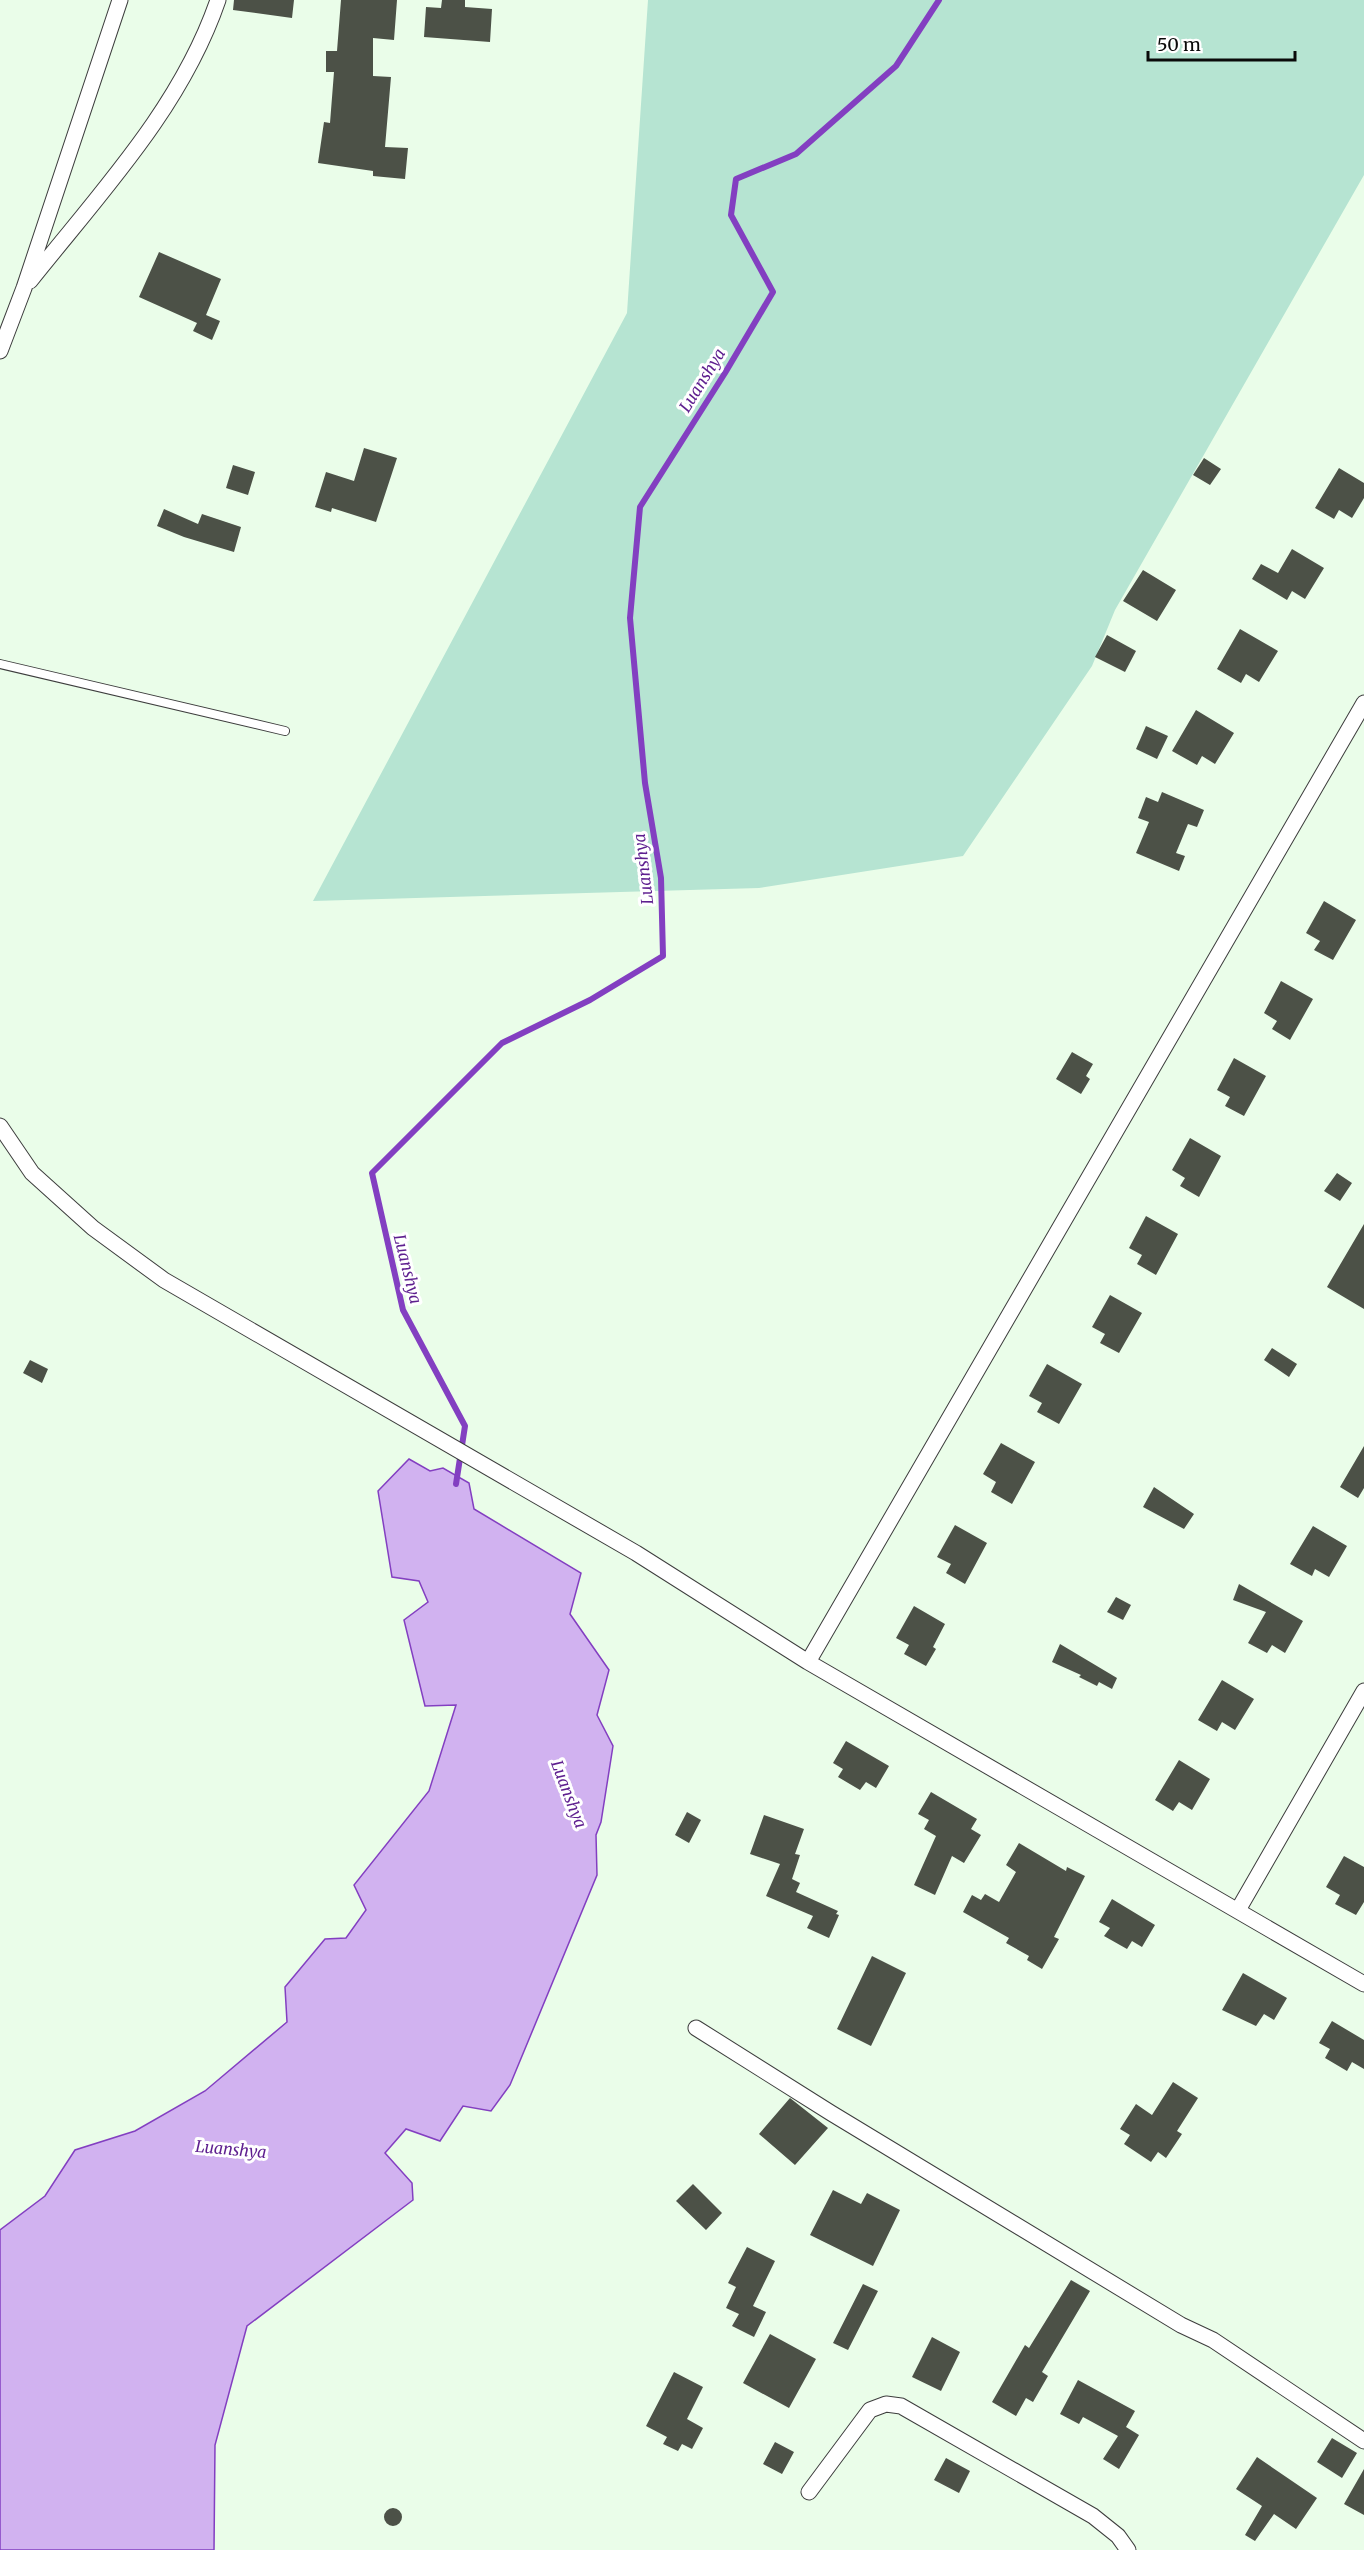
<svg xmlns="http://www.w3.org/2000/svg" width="1364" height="2550" viewBox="0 0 1364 2550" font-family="Merriweather,serif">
	<rect width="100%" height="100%" fill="#eafde9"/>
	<path fill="#b6e4d2" d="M 648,0 L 1364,0 L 1364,175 L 1115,610 L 1092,666 L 963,856 L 759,888 L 313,901 L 627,313 Z"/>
	<path fill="#d1b2f0" stroke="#833fc1" stroke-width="1.5" d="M 409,1459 L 430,1471 L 443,1468 L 469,1483 L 474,1509 L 581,1573 L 570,1614 L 609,1670 L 597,1715 L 613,1746 L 601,1822 L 596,1835 L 597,1875 L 510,2085 L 491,2111 L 463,2106 L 440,2141 L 406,2129 L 385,2153 L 412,2183 L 413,2200 L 247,2326 L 215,2445 L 214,2550 L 0,2550 L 0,2230 L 45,2196 L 75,2150 L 135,2131 L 205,2091 L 287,2022 L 285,1987 L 325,1939 L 346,1938 L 366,1910 L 354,1885 L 429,1791 L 456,1705 L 425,1706 L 404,1620 L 428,1602 L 419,1581 L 392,1577 L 378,1491 Z"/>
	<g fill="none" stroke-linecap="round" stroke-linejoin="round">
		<path stroke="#833fc1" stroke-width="6" d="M 456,1484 L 465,1426 L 403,1310 L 372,1173 L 502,1043 L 590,1000 L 663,956 L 661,878 L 645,783 L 630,618 L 640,507 L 725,373 L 773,292 L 731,215 L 736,179 L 796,154 L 896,66 L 939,0"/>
	</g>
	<path fill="#4c5147" d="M 234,0 L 294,0 L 292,18 L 233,10 Z
		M 341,0 L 397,0 L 394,40 L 373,38 L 373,76 L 391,77 L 385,147 L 408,148 L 405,179 L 373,176 L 373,171 L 318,163 L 324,122 L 330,123 L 334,72 L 326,72 L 326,51 L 337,51 Z
		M 442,0 L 465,0 L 465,7 L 492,9 L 490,42 L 424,37 L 426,7 L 441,8 Z
		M 159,252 L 221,279 L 206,315 L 220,321 L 212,340 L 193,331 L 197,323 L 139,297 Z
		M 364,448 L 397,458 L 376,522 L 332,508 L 331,512 L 315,507 L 326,472 L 354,481 Z
		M 1204,458 L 1221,469 L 1210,485 L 1193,475 Z
		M 233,465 L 255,472 L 248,495 L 226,488 Z
		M 1339,468 L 1364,483 L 1364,498 L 1352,518 L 1339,510 L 1334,519 L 1315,508 Z
		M 164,509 L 198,524 L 202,514 L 241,527 L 234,552 L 184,537 L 157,526 Z
		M 1292,549 L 1324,568 L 1305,599 L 1292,591 L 1287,600 L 1252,579 L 1261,564 L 1278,573 Z
		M 1143,570 L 1176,590 L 1157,621 L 1123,601 Z
		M 1240,629 L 1278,651 L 1259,682 L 1246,674 L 1241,683 L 1217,669 Z
		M 1107,635 L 1136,651 L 1125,672 L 1095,657 Z
		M 1196,710 L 1234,733 L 1215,764 L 1202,756 L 1197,765 L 1172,751 Z
		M 1146,726 L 1168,736 L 1157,759 L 1136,749 Z
		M 1162,792 L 1204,810 L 1197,827 L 1188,824 L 1176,853 L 1185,856 L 1179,871 L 1136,853 L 1149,822 L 1138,818 L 1146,797 L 1158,802 Z
		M 1324,901 L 1356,920 L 1333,960 L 1314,950 L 1320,941 L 1306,933 Z
		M 1281,981 L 1313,999 L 1290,1040 L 1272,1029 L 1277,1021 L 1264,1013 Z
		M 1072,1052 L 1093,1064 L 1086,1076 L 1090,1079 L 1081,1094 L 1056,1079 Z
		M 1234,1058 L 1266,1076 L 1244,1116 L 1225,1106 L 1230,1097 L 1217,1090 Z
		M 1190,1138 L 1221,1156 L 1199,1197 L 1180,1186 L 1185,1178 L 1172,1170 Z
		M 1337,1173 L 1352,1183 L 1340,1201 L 1324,1191 Z
		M 1146,1216 L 1178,1234 L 1156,1275 L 1137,1264 L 1142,1255 L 1129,1248 Z
		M 1364,1224 L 1364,1309 L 1327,1287 Z
		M 1110,1295 L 1142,1313 L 1119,1353 L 1100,1343 L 1105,1334 L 1092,1327 Z
		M 1272,1348 L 1297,1364 L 1289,1377 L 1264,1360 Z
		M 30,1360 L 48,1369 L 42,1383 L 23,1373 Z
		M 1047,1364 L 1082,1384 L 1059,1424 L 1037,1412 L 1042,1403 L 1029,1396 Z
		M 1001,1443 L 1035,1462 L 1012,1504 L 991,1492 L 996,1482 L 983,1474 Z
		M 1364,1446 L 1364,1488 L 1358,1498 L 1340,1487 Z
		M 1154,1487 L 1194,1514 L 1184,1529 L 1143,1507 Z
		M 955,1525 L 987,1543 L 965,1584 L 946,1573 L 951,1564 L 937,1557 Z
		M 1313,1526 L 1347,1546 L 1329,1577 L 1315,1569 L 1312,1576 L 1290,1564 Z
		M 1239,1584 L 1303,1621 L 1285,1653 L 1272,1645 L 1267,1653 L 1248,1643 L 1266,1612 L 1233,1600 Z
		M 1116,1597 L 1131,1605 L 1123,1620 L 1107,1612 Z
		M 914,1606 L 945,1624 L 933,1647 L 936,1649 L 926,1666 L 904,1654 L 909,1645 L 896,1638 Z
		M 1060,1644 L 1117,1678 L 1112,1689 L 1099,1682 L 1097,1686 L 1079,1677 L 1081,1675 L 1052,1662 Z
		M 1222,1680 L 1254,1699 L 1235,1730 L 1222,1722 L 1217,1731 L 1198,1720 Z
		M 846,1741 L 889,1766 L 876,1788 L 866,1782 L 860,1790 L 838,1777 L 843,1769 L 833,1763 Z
		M 1179,1760 L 1210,1779 L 1192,1810 L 1179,1802 L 1173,1811 L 1155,1800 Z
		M 931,1792 L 977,1819 L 971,1829 L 981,1835 L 964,1863 L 952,1856 L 935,1895 L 914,1885 L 936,1836 L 924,1829 L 929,1820 L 918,1814 Z
		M 687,1812 L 701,1820 L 689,1843 L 675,1835 Z
		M 764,1815 L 804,1829 L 795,1854 L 800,1855 L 792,1879 L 800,1883 L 796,1892 L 838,1911 L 836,1914 L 839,1915 L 829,1938 L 807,1928 L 813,1916 L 766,1896 L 780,1864 L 750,1854 Z
		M 1019,1843 L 1066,1871 L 1067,1867 L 1085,1876 L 1054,1937 L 1059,1939 L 1042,1969 L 1027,1960 L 1029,1956 L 1006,1943 L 1009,1938 L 963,1912 L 972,1895 L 981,1900 L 985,1894 L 999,1902 L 1016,1872 L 1006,1865 Z
		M 1344,1856 L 1364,1867 L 1364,1902 L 1356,1915 L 1335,1904 L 1340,1895 L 1326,1887 Z
		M 1112,1899 L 1155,1925 L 1142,1947 L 1132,1941 L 1127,1949 L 1104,1936 L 1110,1928 L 1099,1922 Z
		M 872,1956 L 906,1973 L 871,2046 L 837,2029 Z
		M 1243,1973 L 1287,1998 L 1274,2020 L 1264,2014 L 1256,2026 L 1222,2010 Z
		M 1332,2021 L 1364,2040 L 1364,2069 L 1352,2062 L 1347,2071 L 1325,2058 L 1330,2049 L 1319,2043 Z
		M 1173,2082 L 1198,2098 L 1177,2131 L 1182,2134 L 1166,2158 L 1158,2152 L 1151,2162 L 1124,2144 L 1130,2135 L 1120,2129 L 1136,2104 L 1152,2115 Z
		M 790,2098 L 828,2128 L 795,2165 L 759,2134 Z
		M 693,2184 L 722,2213 L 706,2230 L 676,2201 Z
		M 833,2190 L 861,2204 L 867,2193 L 900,2210 L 873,2266 L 810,2235 Z
		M 747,2247 L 775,2261 L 753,2306 L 766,2312 L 754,2337 L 732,2326 L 739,2314 L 726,2308 L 736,2287 L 728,2283 Z
		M 1071,2280 L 1090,2291 L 1042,2372 L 1048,2376 L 1033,2402 L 1026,2398 L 1016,2416 L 992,2402 L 1025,2345 L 1029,2348 Z
		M 863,2284 L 878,2291 L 848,2350 L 833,2343 Z
		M 770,2334 L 816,2359 L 789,2408 L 743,2383 Z
		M 932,2337 L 960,2352 L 941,2391 L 912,2377 Z
		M 674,2372 L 703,2387 L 687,2419 L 703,2428 L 692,2449 L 682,2444 L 678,2451 L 663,2444 L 667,2437 L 646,2426 Z
		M 1078,2380 L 1135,2411 L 1126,2427 L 1139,2435 L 1119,2469 L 1103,2459 L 1118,2436 L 1083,2417 L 1079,2424 L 1060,2414 Z
		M 1332,2438 L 1357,2453 L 1342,2478 L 1317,2462 Z
		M 775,2442 L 794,2452 L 782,2474 L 763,2464 Z
		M 1257,2457 L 1317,2498 L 1296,2529 L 1274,2514 L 1255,2541 L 1245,2535 L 1262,2506 L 1236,2489 Z
		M 946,2458 L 970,2471 L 959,2493 L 934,2480 Z
		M 1364,2469 L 1364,2515 L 1344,2504 Z
		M384 2517a9 9 0 1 1 18 0a9 9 0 1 1-18 0Z"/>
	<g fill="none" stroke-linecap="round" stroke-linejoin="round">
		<defs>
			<path id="service" d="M 0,664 L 285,731"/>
			<path id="minor" d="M 30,281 C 100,193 181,108 218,0
				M 0,351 L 24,288 L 120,0
				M 0,1126 L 32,1173 L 93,1228 L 164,1280 L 636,1553 L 808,1662 L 1364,1984
				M 808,1662 L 1364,703
				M 1238,1910 L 1364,1691
				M 696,2028 L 831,2113 L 1181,2325 L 1213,2340 L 1364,2441
				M 809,2492 L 870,2410 L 886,2404 L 901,2406 L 1093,2516 L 1118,2536 L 1128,2550"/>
		</defs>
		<use href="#service" stroke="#3d3d3d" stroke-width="10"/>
		<use href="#minor" stroke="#3d3d3d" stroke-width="17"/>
		<use href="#service" stroke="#fff" stroke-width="8"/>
		<use href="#minor" stroke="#fff" stroke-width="15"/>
	</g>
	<g text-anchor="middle" stroke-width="6" stroke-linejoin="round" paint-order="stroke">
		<g font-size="16" font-style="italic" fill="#5e1f8f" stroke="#fff">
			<text transform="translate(702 380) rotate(-58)" y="6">Luanshya</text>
			<text transform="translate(643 869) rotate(-97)" y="6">Luanshya</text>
			<text transform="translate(408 1269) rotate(76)" y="6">Luanshya</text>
			<text transform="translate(569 1794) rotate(69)" y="6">Luanshya</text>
			<text transform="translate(231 2149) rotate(5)" y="6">Luanshya</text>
		</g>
	</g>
	<path d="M1148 51v9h147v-9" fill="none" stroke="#0a0a0a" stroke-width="3"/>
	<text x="1157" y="51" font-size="18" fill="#0a0a0a" stroke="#ffffff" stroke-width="4.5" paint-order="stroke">50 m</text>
</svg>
